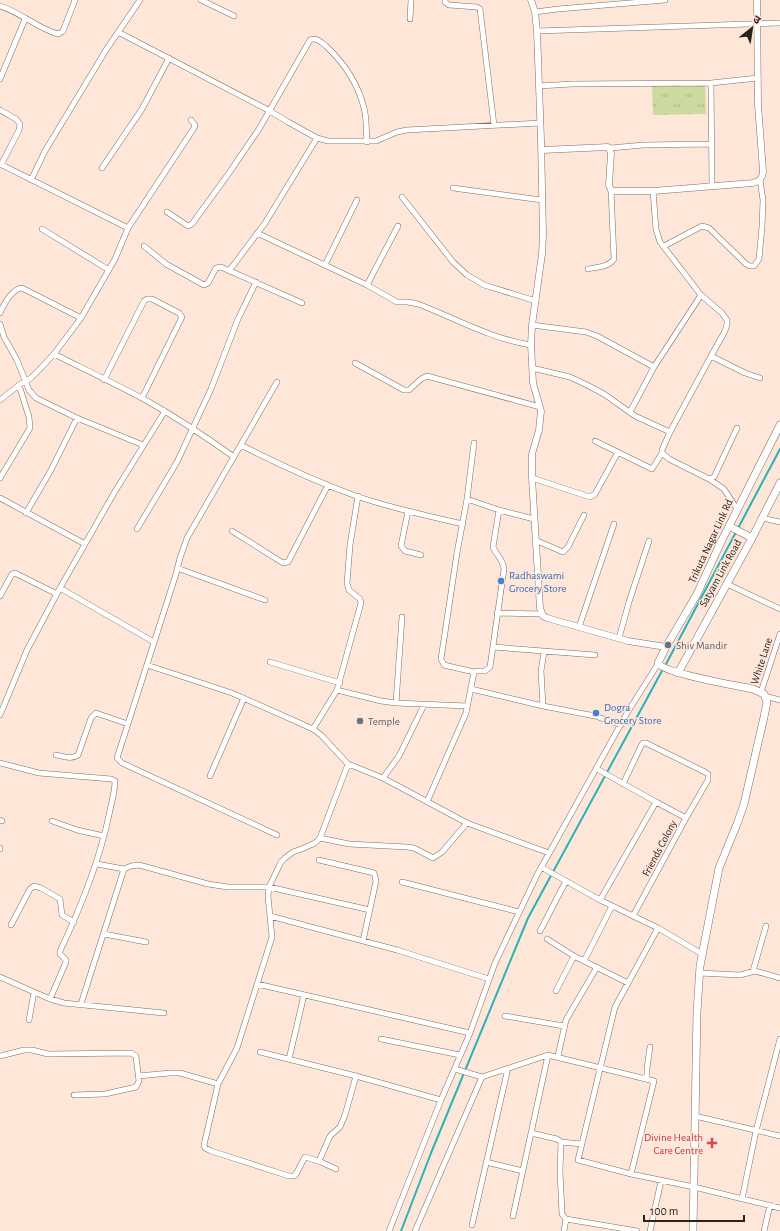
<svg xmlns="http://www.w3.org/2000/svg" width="780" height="1231" viewBox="0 0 780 1231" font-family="'Alegreya Sans','Noto Sans Devanagari',sans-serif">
	<defs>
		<pattern id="park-tufts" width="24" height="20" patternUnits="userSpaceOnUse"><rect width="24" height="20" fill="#ccdaa0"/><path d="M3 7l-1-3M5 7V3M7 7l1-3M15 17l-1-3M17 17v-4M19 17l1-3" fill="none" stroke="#afbb89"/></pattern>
	</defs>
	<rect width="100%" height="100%" fill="#fee7d9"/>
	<path fill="url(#park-tufts)" d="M 705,83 L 706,114 L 653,115 L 652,85 Z"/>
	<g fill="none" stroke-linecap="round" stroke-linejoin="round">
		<path stroke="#2bb2b7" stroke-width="2" d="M 665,666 L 780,449
			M 401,1231 L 431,1153 L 528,918 L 663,669"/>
		<defs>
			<path id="minor" d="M 201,0 L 234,16
				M 445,0 L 445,2 L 449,5 L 477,7 L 480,9 L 494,125
				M 0,6 C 20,12 37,28 58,34 L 60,33 L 63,31 L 75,0
				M 535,12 L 558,9 L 665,0
				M 410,19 L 411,0
				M 537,31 L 780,23
				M 118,32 L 270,111 L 288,122 L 317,138 L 328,141 L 376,141 L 397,132 L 407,130 L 540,123
				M 0,79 L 25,19
				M 711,83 L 712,186
				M 539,86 L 572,84 L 711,83 L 758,78
				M 0,110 L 16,119 L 20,124 L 19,130 L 1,165
				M 610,148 L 644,145 L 711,144
				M 0,164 L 128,228
				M 102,168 L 142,109 L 169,58
				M 31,180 L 45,151 L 106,50 L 140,0
				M 453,188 L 542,200
				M 402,197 L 453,262 L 467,275 L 484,285 L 536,301
				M 167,212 L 188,226 L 192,224 L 229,173 L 259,129 L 310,40 C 316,37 321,42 326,46 C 344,63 358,83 364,108 C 367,119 366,131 367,142
				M 42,229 L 109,270
				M 257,233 L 367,285 L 397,302 L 408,302 L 418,304 C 455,318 491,339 531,345
				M 144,246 L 166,264 L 204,285 L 208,283 L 216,268 L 221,267 L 302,303
				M 664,246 L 702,226 L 709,228 L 746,264 L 750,266 L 754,266 L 759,259 L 762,227 L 763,200 L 760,180
				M 325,265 L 357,200
				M 588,269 C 597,267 609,267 614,259 L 611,190
				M 229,271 L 265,223 L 317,138
				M 367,285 L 398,226
				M 0,313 C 4,304 12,289 22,288 L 81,318
				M 0,324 L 4,337 L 17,360 L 29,390 L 36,398 L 77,418 L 143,445
				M 532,325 L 586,332 L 597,336 L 654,367
				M 54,354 C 86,370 118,385 149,402 C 179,419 206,437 234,457
				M 711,356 L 745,373 L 760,378
				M 355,363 L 404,390 L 409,390 L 421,379 L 427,376 L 540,407
				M 532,368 L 570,377 L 585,384 L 604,394 L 635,416 L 670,432
				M 104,380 L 144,301 L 147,299 L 152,299 L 179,313 L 182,317 L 142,398
				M 277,382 L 187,538 L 180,558 L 176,574 L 117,758 L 122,763 L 277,835
				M 0,400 L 19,385 L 31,378 L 38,371 L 54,354 L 81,318 L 115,259 L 128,228 L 194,128 L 195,125 L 191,120
				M 630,412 L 654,367 L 701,295
				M 595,441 L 652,469 L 662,453 L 662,450 L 670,432 L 711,356 L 725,331 L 727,324 L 727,320 L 722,313 L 701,295 L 660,242 L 656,229 L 653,191
				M 474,443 L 467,499 L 457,553 L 441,659 L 444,665 L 474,672
				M 241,445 C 278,464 317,482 356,496 C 391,508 427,516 463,524
				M 662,453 L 669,459 L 709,479 L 714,477 L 737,428
				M 0,478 L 30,428 L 29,417 L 19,385
				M 532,478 L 590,497 L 595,494 L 618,452
				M 709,479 L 724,489 L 737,509
				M 0,498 L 85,544
				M 467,499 L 499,510 L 534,519
				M 408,511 L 401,546 L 405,551 L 421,555
				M 26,513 L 51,470 L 77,418
				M 762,518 L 780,522
				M 137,529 L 177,462 L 211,389 L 238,319 L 256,282
				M 232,531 L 283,563 L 288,562 L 328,485
				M 535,540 L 563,552 L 568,547 L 584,515
				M 177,568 L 265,600
				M 727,584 L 780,609
				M 0,596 L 12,574 L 15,573 L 57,594
				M 497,613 L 542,614
				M 402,617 L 396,703 L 467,706
				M 579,627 L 614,524
				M 619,638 L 629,602 L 649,541
				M 154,642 L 60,588 L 114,493 L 165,411
				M 493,647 L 595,655
				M 270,662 L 340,683
				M 147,665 L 232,693 L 313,729 L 321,735 L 348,764 L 383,778 L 467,823 L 549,853
				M 471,689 L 543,706 L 595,716 L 621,725
				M 337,690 L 381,701 L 396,703
				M 761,692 L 780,634
				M 765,696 L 780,700
				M 543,706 L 541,671 L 544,652
				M 0,715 L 27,650 L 60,588
				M 313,729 L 337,690 L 361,603 L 360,599 L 349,590 L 347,583 L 350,545 L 358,496
				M 56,755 C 63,756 71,760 78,755 L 91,718 L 96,713 L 128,724
				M 0,763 L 39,773 L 111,779 L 115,781 C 115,792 111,804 109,815 C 99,863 81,907 60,951 L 60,954 L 66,960 L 66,962 L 50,999
				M 597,769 L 656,802 L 600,900
				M 210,776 L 244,698
				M 383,778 L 399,756 L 424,705
				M 623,784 L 641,746 L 643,743 L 646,743 L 705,772 L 708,774 L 708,780 L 686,818
				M 427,802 L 466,713 L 474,672 L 477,671 L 485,671 L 490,667 L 504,569 C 503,559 496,555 493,547 L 499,510
				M 0,820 L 2,821
				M 52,821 L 77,830 L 104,836
				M 320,838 L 348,764
				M 0,849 L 0,848
				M 319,860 L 370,872 L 374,873 L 376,881 L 363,941
				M 97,864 L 124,869 L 131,866 L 139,865 L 208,884 L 228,887 L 269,887 L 370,910
				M 541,867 L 600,900 L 658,928 L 702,954
				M 402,882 L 519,912
				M 270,916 L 397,950 L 489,979
				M 633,916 L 686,818 L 656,802
				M 11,925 L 30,889 L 34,886 L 41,888 L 60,899 L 62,915 L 74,922
				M 540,931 L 566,881
				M 104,934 L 146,942
				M 547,939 L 574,956 L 628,983
				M 584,961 L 612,906
				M 753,971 L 766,926
				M 699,973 L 740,975 L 755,971 L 780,978
				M 0,977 L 34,992
				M 257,984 L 470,1033
				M 556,991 L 574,956
				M 81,1004 L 124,869
				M 505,1016 L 564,1026
				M 29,1020 L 34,992 L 50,999 L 64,1003 L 164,1013
				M 381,1039 L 460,1055
				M 260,1052 L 356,1076 L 441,1100
				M 0,1056 L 24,1050 L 32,1050 L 48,1054 L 131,1053 L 136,1056 L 139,1081 L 136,1087 L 105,1094 L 74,1095
				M 558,1056 L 566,1020 L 597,967
				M 289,1059 L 304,995
				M 455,1069 L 482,1077 L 548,1055 L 654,1081 L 631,1174 L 694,1187 L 780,1208
				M 138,1076 L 170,1073 L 180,1073 L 218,1084
				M 644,1078 L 647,1076 L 647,1068 L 650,1047
				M 695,1116 L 780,1136
				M 531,1133 L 557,1139 L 561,1142 L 582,1144
				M 561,1142 L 560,1171 L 562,1214 L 566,1219
				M 321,1162 L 305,1157 L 296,1174 L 294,1176 L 289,1176 L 211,1151 L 205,1148 L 204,1145 L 218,1084 L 237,1048 L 272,937 L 268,896 L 269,887 L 281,862 L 285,858 L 293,852 L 304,848 L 315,843 L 320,838 L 349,844 L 407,847 L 414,848 L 433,858 L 442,852 L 467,823
				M 486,1162 L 523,1171
				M 336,1169 L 321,1162 L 319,1161 L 330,1136 L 340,1127 L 345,1115 L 356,1076
				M 631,1174 L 578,1160 L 615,1007 L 658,928
				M 742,1199 L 756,1131 L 780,1039
				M 513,1216 L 548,1055
				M 472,1225 L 508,1068
				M 389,1231 L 441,1100 L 470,1033 L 495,963 L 537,875 L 627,713 L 658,664
				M 415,1231 L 482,1077
				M 564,1231 L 566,1219 L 637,1231
				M 650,1231 L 661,1181
				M 764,1231 L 770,1205"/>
			<path id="tertiary" d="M 531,0 L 535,12 L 537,31 L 541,140 L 543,235 L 542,254 L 532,325 L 531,345 L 533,383 L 541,411 L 539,430 L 532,454 L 532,478 L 540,608 L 543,616 L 547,618 L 628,641 L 666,647
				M 542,150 L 608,147 L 611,153 L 609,185 L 611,190 L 614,191 L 653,191 L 753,183 C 760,181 763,178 763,171 L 758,105 L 757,0"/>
			<path id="secondary" d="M 729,526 L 752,538
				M 678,673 L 751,540 L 780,483
				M 693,1231 L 697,1012 L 700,966 L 719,868 L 737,824 L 744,804 L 764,717 L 767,702 L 764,694 L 753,689 C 738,686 663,673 658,663 L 666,647 L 697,594 L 721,542 L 780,425"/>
		</defs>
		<use href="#minor" stroke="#806c60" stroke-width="6"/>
		<use href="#tertiary" stroke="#806c60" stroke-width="7"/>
		<use href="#secondary" stroke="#806c60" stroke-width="8"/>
		<use href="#minor" stroke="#fff" stroke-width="5"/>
		<use href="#tertiary" stroke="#fff" stroke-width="6"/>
		<use href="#secondary" stroke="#fff" stroke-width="7"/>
	</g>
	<g fill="#3f7fe0" stroke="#fee7d9" stroke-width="1.5">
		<circle cx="501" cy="581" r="4"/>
		<circle cx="596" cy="713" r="4"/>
	</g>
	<g fill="#6b7280" stroke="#fee7d9" stroke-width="1.5">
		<circle cx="668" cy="645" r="4"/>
		<circle cx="360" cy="721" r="4"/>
	</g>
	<path fill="#e0444e" stroke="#fee7d9" stroke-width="1.5" d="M710 1137h4v4h4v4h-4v4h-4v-4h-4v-4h4z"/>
	<g text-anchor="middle" stroke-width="3" stroke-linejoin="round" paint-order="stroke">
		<g font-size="11" fill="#2a221d" stroke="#fee7d9">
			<text transform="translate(710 541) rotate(-65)" y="4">Trikuta Nagar Link Rd</text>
			<text transform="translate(720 573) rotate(-61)" y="4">Satyam Link Road</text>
			<text transform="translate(761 661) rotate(-72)" y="4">White Lane</text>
			<text transform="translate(659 848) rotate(-62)" y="4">Friends Colony</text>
		</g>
		<g font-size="11" fill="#366cbe" stroke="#fee7d9" text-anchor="start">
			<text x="509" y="579">Radhaswami<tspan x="509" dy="13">Grocery Store</tspan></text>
			<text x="604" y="711">Dogra<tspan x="604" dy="13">Grocery Store</tspan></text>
		</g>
		<g font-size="11" fill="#5b616d" stroke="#fee7d9" text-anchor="start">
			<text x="676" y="649">Shiv Mandir</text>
			<text x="368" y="725">Temple</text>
		</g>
		<g font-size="11" fill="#be3a42" stroke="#fee7d9" text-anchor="end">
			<text x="703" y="1141">Divine Health<tspan x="703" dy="13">Care Centre</tspan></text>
		</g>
	</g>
	<g transform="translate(752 28) rotate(30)" stroke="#fee7d9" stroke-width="3" paint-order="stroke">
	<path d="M0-3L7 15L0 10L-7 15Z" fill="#2a221d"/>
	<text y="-6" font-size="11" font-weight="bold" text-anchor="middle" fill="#2a221d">उ</text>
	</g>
	<path d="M644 1215v6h100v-6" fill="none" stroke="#2a221d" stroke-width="2"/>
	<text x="650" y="1215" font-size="12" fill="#2a221d" stroke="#fee7d9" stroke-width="3" paint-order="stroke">100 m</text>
</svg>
